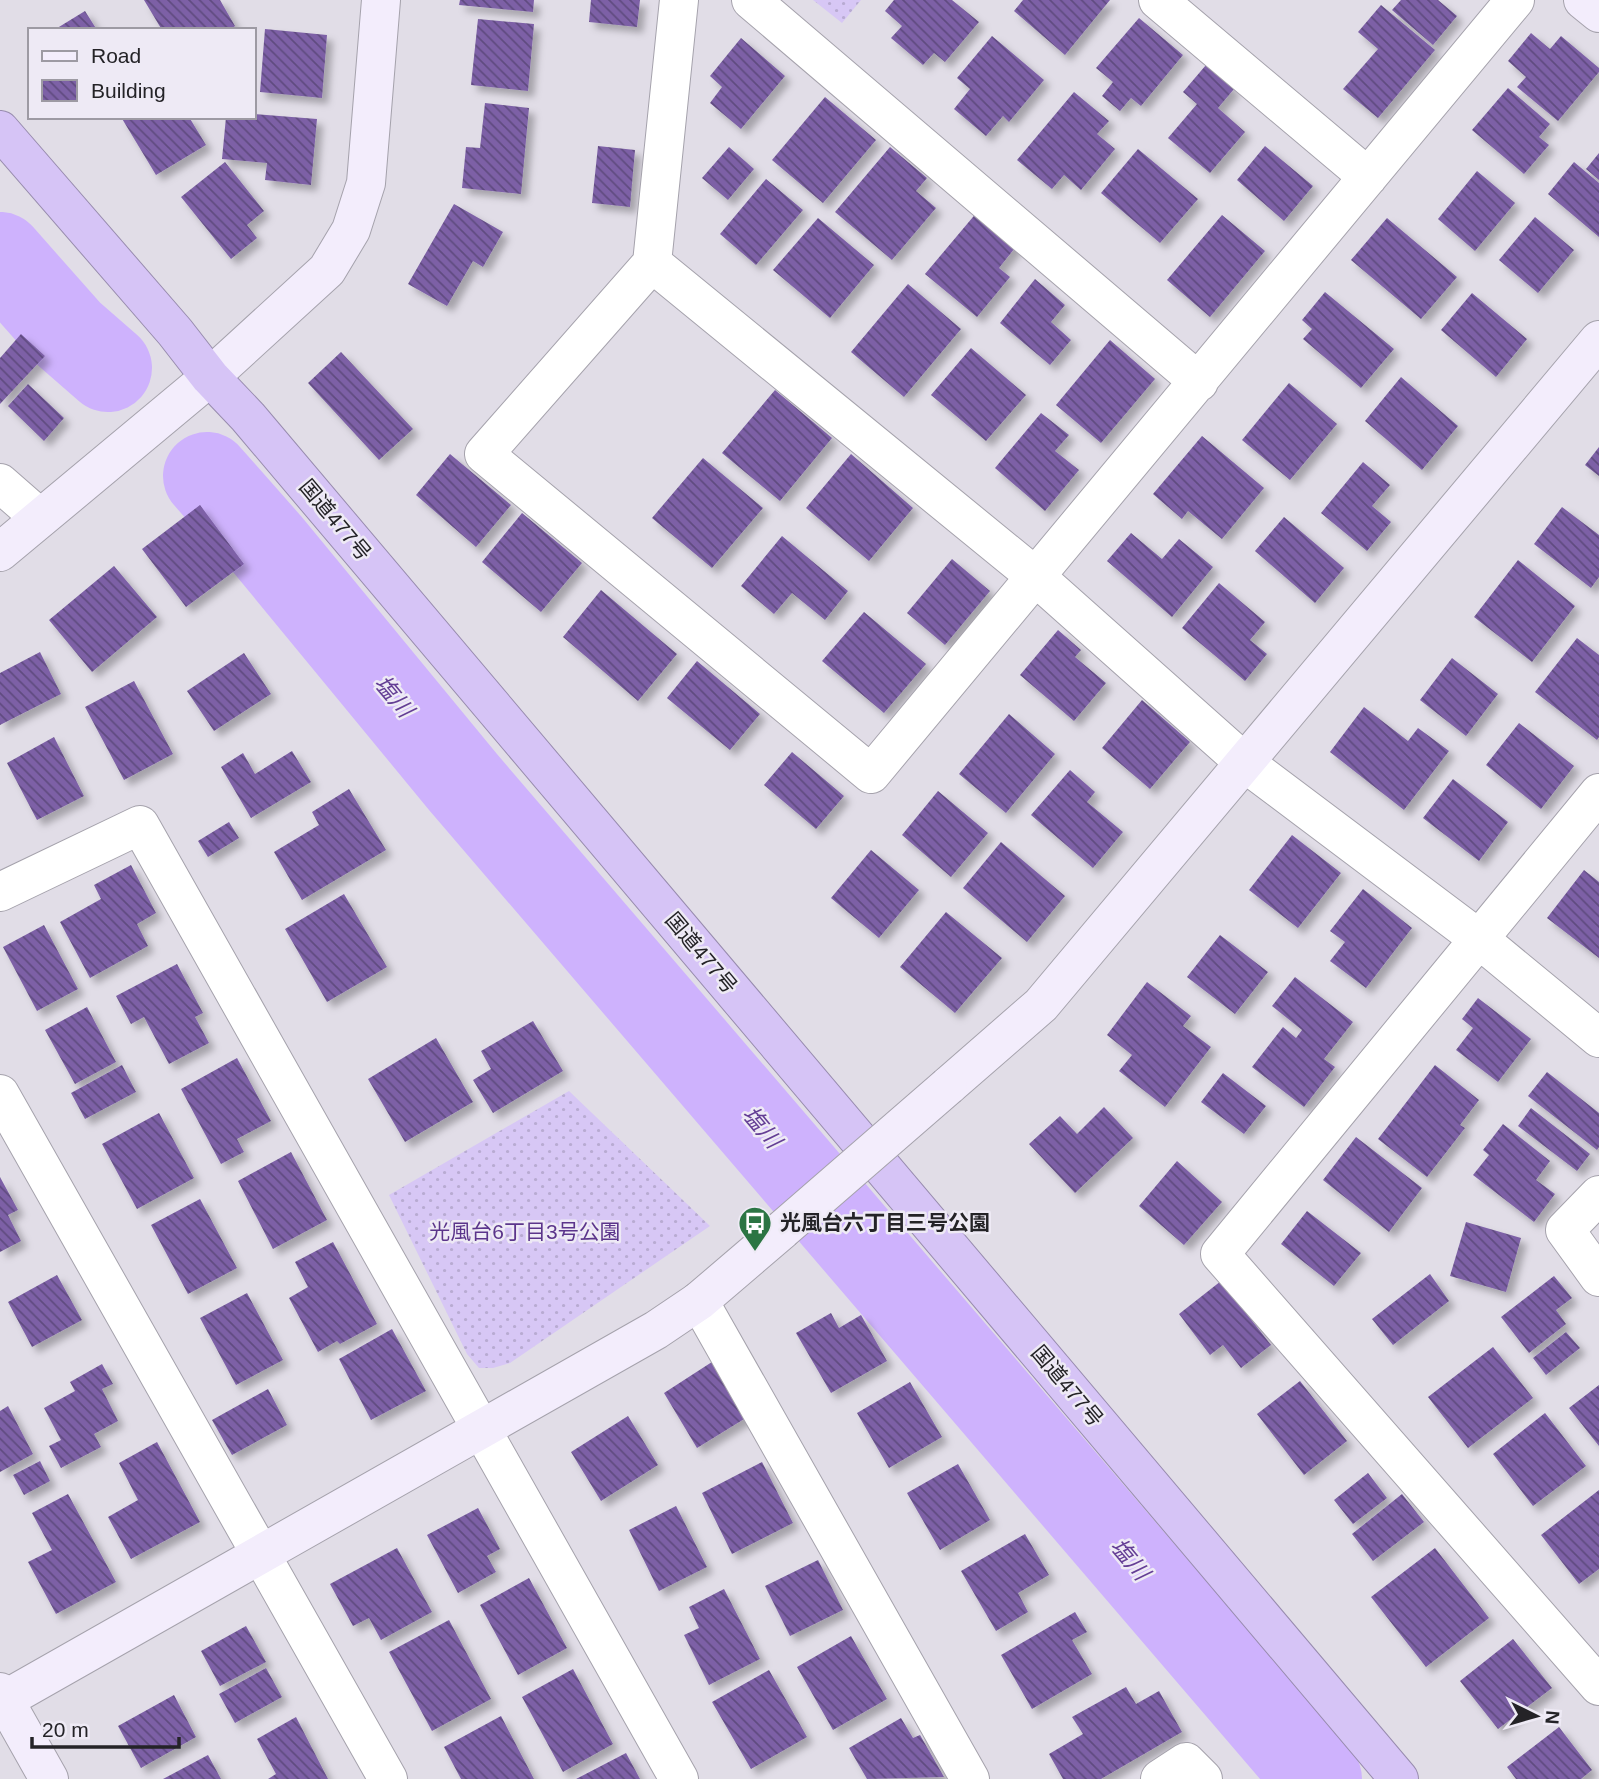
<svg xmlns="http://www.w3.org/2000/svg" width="1599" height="1779" viewBox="0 0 1599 1779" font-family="Arial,'Noto Sans JP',sans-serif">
	<defs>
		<pattern id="grass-dots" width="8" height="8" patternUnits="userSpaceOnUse" patternTransform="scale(1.75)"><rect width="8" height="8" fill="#d7c7f5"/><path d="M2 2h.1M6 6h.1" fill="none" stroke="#b8abd2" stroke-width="1.8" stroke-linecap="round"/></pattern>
		<pattern id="building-back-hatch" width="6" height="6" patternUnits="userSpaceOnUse" patternTransform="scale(1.75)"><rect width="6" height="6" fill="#7d61a6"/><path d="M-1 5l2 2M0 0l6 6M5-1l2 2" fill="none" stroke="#604b80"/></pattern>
		<filter id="shadow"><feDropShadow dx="6" dy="6" stdDeviation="3.5" flood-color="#0004"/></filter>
	</defs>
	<rect width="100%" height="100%" fill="#e1dde7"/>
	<path fill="url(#grass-dots)" d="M 813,0 L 861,0 L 842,23 Z
		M 569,1091 L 710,1226 L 510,1363 L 493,1368 L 479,1368 L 467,1354 L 389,1195 Z"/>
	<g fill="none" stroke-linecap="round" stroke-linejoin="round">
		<path stroke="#ceb2fd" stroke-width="88" d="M 0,256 L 69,334 L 108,368
			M 207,476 L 267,544 L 463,782 L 1318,1779"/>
	</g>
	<path fill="url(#building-back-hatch)" filter="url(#shadow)" d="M 144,0 L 220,0 L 235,26 L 230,30 L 162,30 Z
		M 460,0 L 534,0 L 533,12 L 459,5 Z
		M 591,0 L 640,0 L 637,27 L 589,22 Z
		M 894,0 L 952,0 L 979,22 L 945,62 L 934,53 L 923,65 L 891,38 L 902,26 L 885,11 Z
		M 1023,0 L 1110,0 L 1065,55 L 1014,11 Z
		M 1401,0 L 1438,0 L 1457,16 L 1433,45 L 1392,10 Z
		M 1381,5 L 1435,50 L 1378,118 L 1343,89 L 1378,49 L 1358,32 Z
		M 85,11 L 97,30 L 54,30 Z
		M 1139,18 L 1183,55 L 1141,106 L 1131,98 L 1120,111 L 1102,96 L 1113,82 L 1096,68 Z
		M 478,19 L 534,24 L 528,91 L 471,85 Z
		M 265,29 L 327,35 L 322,98 L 260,92 Z
		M 1531,33 L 1550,49 L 1561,36 L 1599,68 L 1599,72 L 1558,121 L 1517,87 L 1526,77 L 1508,61 Z
		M 992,36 L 1044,80 L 1009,122 L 1003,116 L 986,136 L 954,109 L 970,89 L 957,78 Z
		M 741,38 L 785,76 L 741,129 L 710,103 L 722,87 L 710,76 Z
		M 1206,65 L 1234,89 L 1218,108 L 1245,132 L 1210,173 L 1168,138 L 1197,104 L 1183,92 Z
		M 1508,88 L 1550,124 L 1539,137 L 1549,145 L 1524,174 L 1472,130 Z
		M 1074,92 L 1109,121 L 1097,134 L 1115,149 L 1081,190 L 1064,175 L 1052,189 L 1017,160 Z
		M 825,97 L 876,140 L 823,203 L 772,160 Z
		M 485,103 L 529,108 L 521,194 L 462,188 L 466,147 L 480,148 Z
		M 254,114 L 317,119 L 311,185 L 265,180 L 267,163 L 222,159 L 226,117 L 254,117 Z
		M 121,117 L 189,117 L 206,145 L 156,175 Z
		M 598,146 L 635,150 L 630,207 L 592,203 Z
		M 1265,146 L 1313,186 L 1284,221 L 1237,180 Z
		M 729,147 L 754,169 L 728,200 L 702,178 Z
		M 890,147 L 927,178 L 916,191 L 936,208 L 892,260 L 835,212 Z
		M 1138,149 L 1198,199 L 1160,243 L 1101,193 Z
		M 1599,153 L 1599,180 L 1586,169 Z
		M 225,162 L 264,211 L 247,225 L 257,238 L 231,259 L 181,197 Z
		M 1574,162 L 1599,183 L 1599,237 L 1548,194 Z
		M 1477,171 L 1515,203 L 1475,251 L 1438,219 Z
		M 766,179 L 803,210 L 756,265 L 720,234 Z
		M 454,204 L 503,232 L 483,267 L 473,261 L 447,306 L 408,284 Z
		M 978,211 L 1018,244 L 999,268 L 1010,277 L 977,317 L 925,274 Z
		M 1222,215 L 1265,251 L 1210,317 L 1167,280 Z
		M 1535,217 L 1574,250 L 1538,293 L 1499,260 Z
		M 818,218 L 874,265 L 830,318 L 773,270 Z
		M 1387,218 L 1457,277 L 1421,319 L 1351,260 Z
		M 1035,279 L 1065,305 L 1051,322 L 1071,340 L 1050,365 L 1000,323 Z
		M 908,284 L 961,329 L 904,397 L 851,352 Z
		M 1325,292 L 1394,349 L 1361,388 L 1303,339 L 1312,329 L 1302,320 Z
		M 1472,293 L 1527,339 L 1496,377 L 1441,330 Z
		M 21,334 L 45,356 L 0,404 L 0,358 Z
		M 1110,340 L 1155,379 L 1101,443 L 1056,405 Z
		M 971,348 L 1026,395 L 986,441 L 931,395 Z
		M 341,352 L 413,429 L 379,460 L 308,383 Z
		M 1401,377 L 1458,426 L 1422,470 L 1365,421 Z
		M 1289,383 L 1337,424 L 1290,480 L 1242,440 Z
		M 28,384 L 64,418 L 44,441 L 8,406 Z
		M 775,390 L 832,438 L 780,501 L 722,453 Z
		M 1041,413 L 1069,435 L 1055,451 L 1079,470 L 1045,511 L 995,468 Z
		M 1202,436 L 1264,488 L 1222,539 L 1188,511 L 1182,519 L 1153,494 Z
		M 1599,447 L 1599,476 L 1585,465 Z
		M 450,454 L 511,505 L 476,547 L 416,495 Z
		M 851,454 L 913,508 L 869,561 L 806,508 Z
		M 703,458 L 763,508 L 712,568 L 652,518 Z
		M 1363,462 L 1390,485 L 1372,506 L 1391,522 L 1367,551 L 1321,513 Z
		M 200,505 L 244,564 L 186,607 L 142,549 Z
		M 1562,507 L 1599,535 L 1599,577 L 1591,588 L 1534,544 Z
		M 522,513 L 582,563 L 541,612 L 482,562 Z
		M 1284,517 L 1344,568 L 1315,603 L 1255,551 Z
		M 1131,533 L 1162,559 L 1179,539 L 1213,567 L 1172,617 L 1107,561 Z
		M 782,536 L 848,591 L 825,620 L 792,593 L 774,614 L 741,586 Z
		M 952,559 L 990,591 L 945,645 L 907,613 Z
		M 1518,560 L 1575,606 L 1532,662 L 1474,617 Z
		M 114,566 L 157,617 L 92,672 L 49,620 Z
		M 1219,583 L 1265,622 L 1250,640 L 1267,654 L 1245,681 L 1182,628 Z
		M 601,590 L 677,654 L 638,701 L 563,637 Z
		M 864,612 L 926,664 L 884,713 L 822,661 Z
		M 1058,630 L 1081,650 L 1075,657 L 1106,683 L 1074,721 L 1020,675 Z
		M 1577,638 L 1599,655 L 1599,737 L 1597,740 L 1535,692 Z
		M 40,652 L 61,694 L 0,725 L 0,673 Z
		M 244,653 L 271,694 L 214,731 L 187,691 Z
		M 1452,658 L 1498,694 L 1466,736 L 1420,700 Z
		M 697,661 L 760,714 L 730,750 L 667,698 Z
		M 134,681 L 173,754 L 124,780 L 85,707 Z
		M 1142,700 L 1190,742 L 1150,789 L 1102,748 Z
		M 1364,707 L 1408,741 L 1418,728 L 1449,751 L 1404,810 L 1330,752 Z
		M 1009,714 L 1055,754 L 1006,813 L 959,774 Z
		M 1519,723 L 1574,766 L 1541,809 L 1486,765 Z
		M 54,737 L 84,796 L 37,820 L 7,763 Z
		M 292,751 L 311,782 L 251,818 L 221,767 L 243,753 L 255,774 Z
		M 792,752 L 844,796 L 816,829 L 764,785 Z
		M 1070,770 L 1095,792 L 1087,802 L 1123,832 L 1093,868 L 1031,815 Z
		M 1453,779 L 1508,822 L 1479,861 L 1423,818 Z
		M 349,789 L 386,850 L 302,900 L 274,852 L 319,825 L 312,812 Z
		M 938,791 L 988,833 L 951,877 L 902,835 Z
		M 229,822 L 239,838 L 208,857 L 198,841 Z
		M 1292,835 L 1341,873 L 1298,928 L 1249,890 Z
		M 1001,842 L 1065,896 L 1027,942 L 963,888 Z
		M 871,850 L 919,890 L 879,938 L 831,898 Z
		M 131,865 L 156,913 L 137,924 L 148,946 L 90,978 L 60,922 L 101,899 L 94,885 Z
		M 1584,870 L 1599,882 L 1599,958 L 1547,918 Z
		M 1363,889 L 1412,928 L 1366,988 L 1330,961 L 1345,942 L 1330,931 Z
		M 344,894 L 387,967 L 327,1002 L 285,929 Z
		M 946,912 L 1002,958 L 955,1013 L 900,967 Z
		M 44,925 L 78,989 L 37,1011 L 3,947 Z
		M 1220,935 L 1268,972 L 1235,1014 L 1187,977 Z
		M 177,964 L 203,1013 L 195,1017 L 209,1043 L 169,1064 L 144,1017 L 131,1024 L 116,996 Z
		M 1295,977 L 1353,1022 L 1324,1059 L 1335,1067 L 1304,1107 L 1252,1067 L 1283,1027 L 1296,1038 L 1302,1030 L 1272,1006 Z
		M 1147,982 L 1191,1016 L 1183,1026 L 1211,1047 L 1165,1107 L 1119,1071 L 1132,1055 L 1107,1035 Z
		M 1478,998 L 1531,1039 L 1498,1082 L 1456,1050 L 1473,1028 L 1462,1019 Z
		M 87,1007 L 116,1062 L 75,1084 L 45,1030 Z
		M 533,1021 L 563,1071 L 493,1113 L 473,1080 L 491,1069 L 481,1051 Z
		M 436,1038 L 473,1102 L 405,1142 L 368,1079 Z
		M 237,1058 L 271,1121 L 237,1139 L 244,1152 L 221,1164 L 181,1089 Z
		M 122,1065 L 136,1092 L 85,1119 L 71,1093 Z
		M 1435,1065 L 1479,1100 L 1460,1125 L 1465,1128 L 1427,1177 L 1378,1139 Z
		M 1547,1072 L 1599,1113 L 1599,1147 L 1597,1150 L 1528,1096 Z
		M 1223,1073 L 1266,1106 L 1244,1134 L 1201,1102 Z
		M 1104,1107 L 1133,1138 L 1075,1193 L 1029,1144 L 1060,1116 L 1077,1134 Z
		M 1531,1108 L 1590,1154 L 1577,1171 L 1518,1126 Z
		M 159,1113 L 194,1178 L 137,1209 L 102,1144 Z
		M 1503,1124 L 1550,1161 L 1536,1180 L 1555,1194 L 1534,1222 L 1473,1175 L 1489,1155 L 1483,1150 Z
		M 1356,1137 L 1422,1188 L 1389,1232 L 1323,1180 Z
		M 291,1152 L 327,1220 L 273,1249 L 238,1181 Z
		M 1177,1161 L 1222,1202 L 1184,1245 L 1139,1206 Z
		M 0,1177 L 18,1210 L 8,1215 L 21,1241 L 0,1252 Z
		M 200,1199 L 237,1268 L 188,1294 L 151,1225 Z
		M 1307,1211 L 1361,1253 L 1334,1286 L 1281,1244 Z
		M 1466,1222 L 1521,1238 L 1506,1292 L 1450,1276 Z
		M 333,1242 L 377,1324 L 340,1344 L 337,1341 L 318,1352 L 289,1298 L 308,1287 L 295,1262 Z
		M 1430,1274 L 1449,1301 L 1393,1345 L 1372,1319 Z
		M 57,1275 L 82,1320 L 32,1347 L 8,1302 Z
		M 1554,1276 L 1572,1298 L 1556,1310 L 1566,1324 L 1529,1353 L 1501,1317 Z
		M 1221,1281 L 1271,1345 L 1241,1368 L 1223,1345 L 1210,1355 L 1179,1314 Z
		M 247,1293 L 283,1360 L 236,1385 L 200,1318 Z
		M 831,1313 L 839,1328 L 861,1315 L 887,1361 L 831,1393 L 796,1333 Z
		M 392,1329 L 426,1391 L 371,1420 L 339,1359 Z
		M 1566,1332 L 1580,1348 L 1546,1375 L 1533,1358 Z
		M 1493,1347 L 1533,1398 L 1468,1448 L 1428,1397 Z
		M 715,1360 L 749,1416 L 697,1448 L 664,1393 Z
		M 102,1364 L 113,1384 L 102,1389 L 118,1421 L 94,1434 L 101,1447 L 61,1468 L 49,1446 L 61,1440 L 44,1408 L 75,1391 L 70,1382 Z
		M 1300,1381 L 1347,1441 L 1304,1475 L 1257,1414 Z
		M 910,1382 L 942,1437 L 889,1468 L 857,1413 Z
		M 1599,1385 L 1599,1446 L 1569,1408 Z
		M 268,1389 L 287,1425 L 232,1455 L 212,1420 Z
		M 8,1406 L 33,1454 L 0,1472 L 0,1411 Z
		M 1545,1413 L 1586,1466 L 1533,1506 L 1493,1454 Z
		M 628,1416 L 658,1465 L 601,1501 L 571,1452 Z
		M 157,1442 L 200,1522 L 131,1559 L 108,1517 L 138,1500 L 119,1463 Z
		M 40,1461 L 50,1481 L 24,1495 L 13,1475 Z
		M 762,1462 L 793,1523 L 732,1554 L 702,1493 Z
		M 958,1464 L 990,1520 L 940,1550 L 907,1493 Z
		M 1368,1473 L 1387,1498 L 1353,1524 L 1334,1500 Z
		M 1599,1490 L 1599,1569 L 1579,1584 L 1541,1535 Z
		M 68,1494 L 116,1582 L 56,1614 L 28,1562 L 52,1550 L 32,1513 Z
		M 1402,1494 L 1424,1522 L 1373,1561 L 1352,1534 Z
		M 676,1506 L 707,1567 L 659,1591 L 629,1530 Z
		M 478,1508 L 500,1549 L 487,1556 L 496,1572 L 458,1593 L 427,1535 Z
		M 1025,1534 L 1049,1575 L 1018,1593 L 1028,1612 L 996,1631 L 961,1571 Z
		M 397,1548 L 432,1612 L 381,1640 L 369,1618 L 353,1626 L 330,1584 Z
		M 1435,1548 L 1489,1618 L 1426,1667 L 1371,1597 Z
		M 818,1560 L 843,1610 L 790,1636 L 765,1586 Z
		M 529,1578 L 567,1648 L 518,1675 L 480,1605 Z
		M 724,1589 L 760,1659 L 709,1685 L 684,1635 L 699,1628 L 689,1607 Z
		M 1075,1612 L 1087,1632 L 1072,1640 L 1092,1674 L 1032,1709 L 1001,1655 Z
		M 449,1620 L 491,1699 L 432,1731 L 389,1652 Z
		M 246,1626 L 266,1662 L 220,1686 L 201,1651 Z
		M 851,1636 L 887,1699 L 833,1730 L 797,1667 Z
		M 1513,1639 L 1552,1688 L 1498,1729 L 1460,1681 Z
		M 266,1668 L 282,1697 L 235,1723 L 219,1694 Z
		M 573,1669 L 613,1744 L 563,1772 L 522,1697 Z
		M 769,1670 L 807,1737 L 751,1769 L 712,1702 Z
		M 1126,1687 L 1136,1704 L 1159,1691 L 1182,1732 L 1101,1779 L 1063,1779 L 1049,1754 L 1083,1734 L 1072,1717 Z
		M 174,1695 L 196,1737 L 141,1768 L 118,1726 Z
		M 501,1716 L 534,1779 L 461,1779 L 444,1747 Z
		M 296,1717 L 328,1779 L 268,1779 L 276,1774 L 257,1739 Z
		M 901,1718 L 913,1738 L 920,1735 L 944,1777 L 867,1779 L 849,1748 Z
		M 1559,1727 L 1592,1770 L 1581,1779 L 1516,1779 L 1507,1767 Z
		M 626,1753 L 640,1779 L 576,1779 Z
		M 208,1755 L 221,1779 L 163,1779 Z"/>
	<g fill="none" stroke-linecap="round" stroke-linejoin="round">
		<defs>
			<path id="street" d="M 679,0 L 652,263 L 484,454 L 871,774 L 1515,0
				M 751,0 L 1199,382
				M 1158,0 L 1368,177
				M 652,263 L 1036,577 L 1245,763 L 1479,939 L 1599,1038
				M 0,483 L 40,518
				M 1599,793 L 1220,1254 L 1599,1686
				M 0,892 L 140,825 L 679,1779
				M 0,1094 L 388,1779
				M 1599,1195 L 1565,1230 L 1599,1277
				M 699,1301 L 970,1779
				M 1160,1779 L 1186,1762 L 1203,1779"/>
			<path id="secondary" d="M 1583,0 L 1599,13
				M 0,552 L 210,377 L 327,270 L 351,230 L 366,183 L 381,0
				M 948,1086 L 1041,1005 L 1599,340
				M 0,1692 L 49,1779
				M 4,1700 L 656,1330 L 699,1301 L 782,1230"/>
			<path id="highway" d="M 0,130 L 175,332 L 210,377 L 248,417 L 1399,1779"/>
		</defs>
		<use href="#street" stroke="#a5a2ac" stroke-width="40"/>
		<use href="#secondary" stroke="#a5a2ac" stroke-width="40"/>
		<use href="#highway" stroke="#988cae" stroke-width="40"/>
		<use href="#street" stroke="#fff" stroke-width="38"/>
		<use href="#secondary" stroke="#f3edfc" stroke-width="38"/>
		<use href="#highway" stroke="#d6c4f6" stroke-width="38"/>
		<defs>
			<path id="secondary-bridge" d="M 782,1230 L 948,1086"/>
		</defs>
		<use href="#secondary-bridge" stroke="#a5a2ac" stroke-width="40" stroke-linecap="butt"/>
		<use href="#secondary-bridge" stroke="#f3edfc" stroke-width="38"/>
	</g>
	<defs>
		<symbol id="bus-pin" viewBox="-11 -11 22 30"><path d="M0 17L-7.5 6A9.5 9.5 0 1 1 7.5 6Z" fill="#2b7543" stroke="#eeeaf5"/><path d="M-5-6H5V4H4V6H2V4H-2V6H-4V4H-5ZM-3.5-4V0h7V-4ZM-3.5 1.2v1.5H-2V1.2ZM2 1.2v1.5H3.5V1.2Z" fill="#fff"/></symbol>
	</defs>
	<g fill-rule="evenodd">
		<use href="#bus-pin" x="736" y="1204" width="38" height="52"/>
	</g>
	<g text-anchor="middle" stroke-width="5" stroke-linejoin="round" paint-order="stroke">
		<g font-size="21" fill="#242327" stroke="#eeeaf5">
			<text transform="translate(335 520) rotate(50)" y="7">国道477号</text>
			<text transform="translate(701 953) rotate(50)" y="7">国道477号</text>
			<text transform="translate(1067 1386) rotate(50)" y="7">国道477号</text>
		</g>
		<g font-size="21" font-weight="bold" fill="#242327" stroke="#eeeaf5" text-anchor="start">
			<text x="780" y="1230">光風台六丁目三号公園</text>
		</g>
		<g font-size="21" fill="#5b358b" stroke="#eeeaf5">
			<text x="525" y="1239">光風台6丁目3号公園</text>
		</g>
		<g font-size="23" font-style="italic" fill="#643e95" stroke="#eeeaf5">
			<text transform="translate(394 696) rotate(50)" y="8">塩川</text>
			<text transform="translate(762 1127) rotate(50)" y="8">塩川</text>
			<text transform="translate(1130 1559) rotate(50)" y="8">塩川</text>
		</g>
	</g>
	<rect x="28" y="28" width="228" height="91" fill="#eeeaf5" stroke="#9d9aa3" stroke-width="2"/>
	<rect x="42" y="51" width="35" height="10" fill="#f3edfc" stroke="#9d9aa3" stroke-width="2"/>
	<text x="91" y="63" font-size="21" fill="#242327">Road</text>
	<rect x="42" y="80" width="35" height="21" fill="url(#building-back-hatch)" stroke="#9d9aa3" stroke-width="2"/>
	<text x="91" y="98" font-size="21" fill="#242327">Building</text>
	<g transform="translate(1536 1716) rotate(95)" stroke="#eeeaf5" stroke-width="5" paint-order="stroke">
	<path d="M0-5L12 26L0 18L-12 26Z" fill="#242327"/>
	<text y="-10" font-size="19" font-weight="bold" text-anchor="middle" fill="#242327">N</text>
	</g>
	<path d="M32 1737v10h147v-10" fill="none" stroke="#242327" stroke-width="3.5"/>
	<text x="42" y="1737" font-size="21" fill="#242327" stroke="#eeeaf5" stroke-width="5" paint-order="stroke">20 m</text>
</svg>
